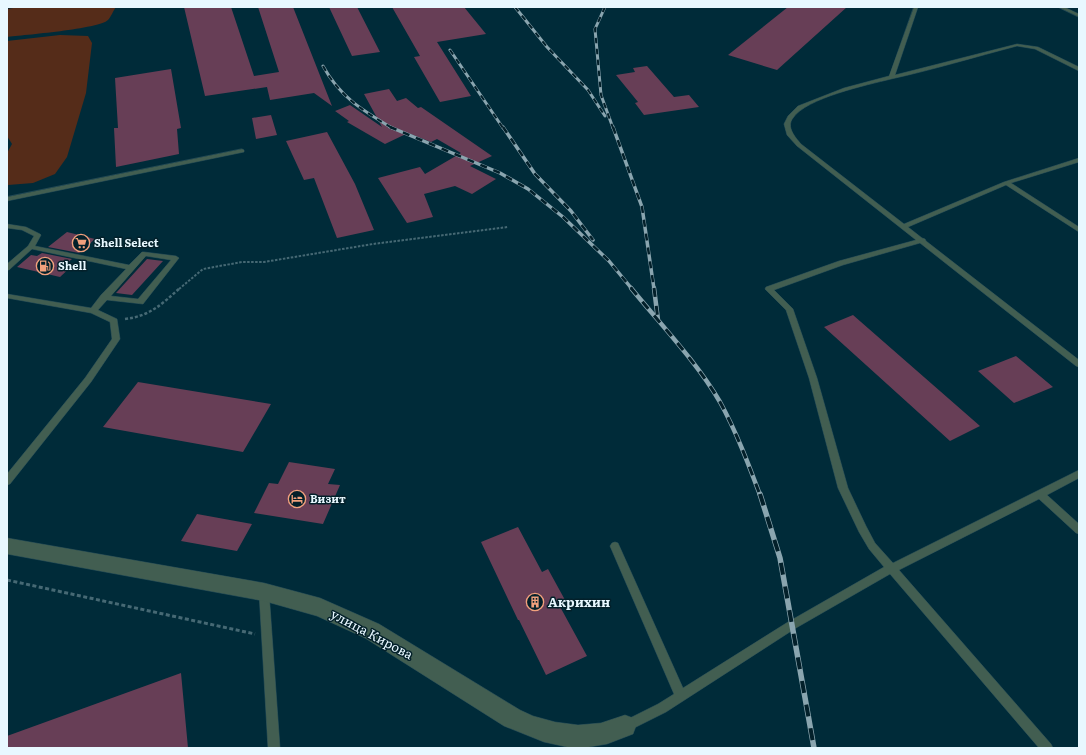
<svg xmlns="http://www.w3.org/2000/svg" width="1086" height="755" viewBox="0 0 1086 755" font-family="Literata,serif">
	<rect width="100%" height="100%" fill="#002b39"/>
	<path fill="#552c19" d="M 20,7 L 116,7 C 113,11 111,17 108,20 C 99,29 23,35 7,37 L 7,9 Z
		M 60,35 L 88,36 L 92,43 L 86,93 L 67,157 L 55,174 L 33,183 L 8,185 L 7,153 L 12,144 L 7,136 L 7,41 Z"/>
	<path fill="#673e56" d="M 184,7 L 231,7 L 254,76 L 279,72 L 258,7 L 293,7 L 332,106 L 314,93 L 270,100 L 267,87 L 205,96 Z
		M 329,7 L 357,7 L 380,52 L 352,56 Z
		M 392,7 L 464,7 L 486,34 L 437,42 L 471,96 L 440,102 L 414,57 L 420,56 Z
		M 788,7 L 847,7 L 777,70 L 728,55 Z
		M 647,66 L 674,97 L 689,95 L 699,107 L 644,115 L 635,103 L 638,102 L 616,75 L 635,72 L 633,68 Z
		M 171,69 L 181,128 L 177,129 L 179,154 L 116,167 L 114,128 L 118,128 L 115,78 Z
		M 389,89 L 397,101 L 406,98 L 418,108 L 421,107 L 492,156 L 470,166 L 496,179 L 472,194 L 455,186 L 424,194 L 433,217 L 407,223 L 378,178 L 420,167 L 425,174 L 461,153 L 437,139 L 431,142 L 408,133 L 385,144 L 347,122 L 349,121 L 335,111 L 350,105 L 382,127 L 364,94 Z
		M 271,115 L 277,135 L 256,139 L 252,118 Z
		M 327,132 L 355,184 L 374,230 L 337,238 L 314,178 L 304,180 L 286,141 Z
		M 67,232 L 95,239 L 79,253 L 48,247 Z
		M 42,253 L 72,259 L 67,263 L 74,264 L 60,277 L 17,267 L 31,255 L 37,256 Z
		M 147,259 L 163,261 L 132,295 L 116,293 Z
		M 853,315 L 980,426 L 950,441 L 824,327 Z
		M 1016,356 L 1053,387 L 1014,403 L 978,371 Z
		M 138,382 L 271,404 L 243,452 L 103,427 Z
		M 289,462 L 335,469 L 328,484 L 340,485 L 323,524 L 254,513 L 269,483 L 278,484 Z
		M 197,514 L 252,524 L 237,551 L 181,541 Z
		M 518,527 L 542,572 L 548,569 L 565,600 L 558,603 L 587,656 L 546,675 L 519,620 L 518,620 L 481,542 Z
		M 181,673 L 188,748 L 7,748 L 7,736 Z"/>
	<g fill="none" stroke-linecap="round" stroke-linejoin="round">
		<defs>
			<path id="service" d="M 914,7 L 918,7 L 895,75 L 1017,44 L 1038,47 L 1079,67 L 1079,71 L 1035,49 L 1017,46 C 975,57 932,70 891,79 C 867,85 806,98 793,118 C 786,127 795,137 801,144 L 904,224 L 1004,182 L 1079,158 L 1079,162 L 1011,183 L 1079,227 L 1079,232 L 1006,185 L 908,227 L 922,238 L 925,239 L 926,241 L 1079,360 L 1079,367 L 1076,366 L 920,243 L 843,265 L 774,290 L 793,309 L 817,378 L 848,488 L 866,526 L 875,543 L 893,563 L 1079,470 L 1079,478 L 1047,495 L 1079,524 L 1079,534 L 1076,533 L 1039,499 L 899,570 L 1051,744 L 1053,748 L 1039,748 L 890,574 L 796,628 L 666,712 L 626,732 L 622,730 L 620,726 L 622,722 L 658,704 L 674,694 L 610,546 L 612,543 L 615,542 L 618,543 L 683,688 L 788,622 L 884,567 L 869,549 L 859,532 L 838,488 L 809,378 L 786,310 L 765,289 L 766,287 L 839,261 L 916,240 L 797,146 L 787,135 L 784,124 L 788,116 L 798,106 L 844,88 L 889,76 Z
				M 1058,7 L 1064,7 L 1079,14 L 1079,17 Z
				M 242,149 L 244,150 L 244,152 L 7,201 L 7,197 Z
				M 7,224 L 26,227 L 40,234 L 41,235 L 35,246 L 129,265 L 142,252 L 144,252 L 176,256 L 179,258 L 143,304 L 107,300 L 98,310 L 117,319 L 120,339 L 91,382 L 10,484 L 7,485 L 7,474 L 85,378 L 112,339 L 110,322 L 91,313 L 7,298 L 7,294 L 91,308 L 101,295 L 126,269 L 32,249 L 9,270 L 7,270 L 7,264 L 28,246 L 34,236 L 22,230 L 7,228 ZM 146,256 L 171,260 L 138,299 L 111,296 Z
				M 264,587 L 268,589 L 269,592 L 280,748 L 268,748 L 259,592 L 260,589 Z"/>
			<path id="minor" d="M 7,538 L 264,583 L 320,598 L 379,624 L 520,710 L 533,716 L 555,722 L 578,725 L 601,723 L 625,715 L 633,718 L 636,726 L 633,734 L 607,744 L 589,747 L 567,747 L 544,742 L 504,726 L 365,638 L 317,616 L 264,601 L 7,554 Z"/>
		</defs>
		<use href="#service" stroke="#204855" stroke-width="1"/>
		<use href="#minor" stroke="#204855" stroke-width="1"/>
		<path stroke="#466974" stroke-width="2" stroke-dasharray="2.5 1.5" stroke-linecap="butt" d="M 179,289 L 203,269 L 242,262 L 264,262 L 373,244 L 508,227"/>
		<path stroke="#466974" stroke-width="2.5" stroke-dasharray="3 2" stroke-linecap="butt" d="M 125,319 C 150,316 162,304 180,288"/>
		<path stroke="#466974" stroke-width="3" stroke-dasharray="4 2.5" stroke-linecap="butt" d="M 7,580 L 255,634"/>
		<use href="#service" fill="#425e51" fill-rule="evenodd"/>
		<use href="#minor" fill="#425e51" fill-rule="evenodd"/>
		<defs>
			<path id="rail-far3" d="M 515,7 L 547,47 L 588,90 L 605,116
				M 605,7 L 595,29 L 601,95 L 613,128
				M 450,50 L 503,128
				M 323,66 C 340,97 362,110 392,128"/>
			<path id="rail-far2" d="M 390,127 L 500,173 L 528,189 L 563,217 L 609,261 L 632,289
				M 503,127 L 535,174 L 571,211 L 593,240
				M 613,127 L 642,207 L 654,289"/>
			<path id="rail-far1" d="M 631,288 C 661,325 696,361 720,402 C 736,431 748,463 760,495
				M 654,288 L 658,320"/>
			<path id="rail" d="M 760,494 L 780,558 L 814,748"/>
		</defs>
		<use href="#rail-far3" stroke="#8aa5af" stroke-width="3"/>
		<use href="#rail-far2" stroke="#8aa5af" stroke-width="3.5"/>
		<use href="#rail-far1" stroke="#8aa5af" stroke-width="4.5"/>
		<use href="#rail" stroke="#8aa5af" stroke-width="5.5"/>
		<use href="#rail-far3" stroke="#03202a" stroke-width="2" stroke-dasharray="5.5" stroke-linecap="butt"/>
		<use href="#rail-far2" stroke="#03202a" stroke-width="2.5" stroke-dasharray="7" stroke-linecap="butt"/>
		<use href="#rail-far1" stroke="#03202a" stroke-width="3" stroke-dasharray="9" stroke-linecap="butt"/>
		<use href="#rail" stroke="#03202a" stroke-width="4" stroke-dasharray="12" stroke-linecap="butt"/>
	</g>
	<defs>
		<symbol id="supermarket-ring" viewBox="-11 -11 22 22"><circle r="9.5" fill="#03202a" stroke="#f1a17d" stroke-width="1.5"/><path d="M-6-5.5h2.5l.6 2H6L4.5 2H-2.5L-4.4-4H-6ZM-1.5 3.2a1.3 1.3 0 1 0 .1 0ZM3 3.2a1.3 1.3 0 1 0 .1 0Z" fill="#f1a17d"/></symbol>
		<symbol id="fuel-ring" viewBox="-11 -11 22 22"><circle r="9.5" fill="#03202a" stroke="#f1a17d" stroke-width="1.5"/><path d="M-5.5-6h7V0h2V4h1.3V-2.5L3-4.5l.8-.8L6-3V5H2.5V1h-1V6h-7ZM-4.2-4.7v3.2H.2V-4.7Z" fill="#f1a17d"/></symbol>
		<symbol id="hotel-ring" viewBox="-11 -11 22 22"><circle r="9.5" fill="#03202a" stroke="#f1a17d" stroke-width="1.5"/><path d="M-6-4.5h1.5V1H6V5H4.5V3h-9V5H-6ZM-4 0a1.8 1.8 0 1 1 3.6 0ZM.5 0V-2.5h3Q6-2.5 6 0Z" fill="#f1a17d"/></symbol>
		<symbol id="building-ring" viewBox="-11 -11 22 22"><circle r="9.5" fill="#03202a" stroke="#f1a17d" stroke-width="1.5"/><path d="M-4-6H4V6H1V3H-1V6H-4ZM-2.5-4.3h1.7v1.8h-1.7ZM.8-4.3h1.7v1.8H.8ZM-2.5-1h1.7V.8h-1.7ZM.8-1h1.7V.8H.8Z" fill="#f1a17d"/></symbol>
	</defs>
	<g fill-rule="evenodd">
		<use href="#supermarket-ring" x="71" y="233" width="20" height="20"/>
		<use href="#fuel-ring" x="35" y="256" width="20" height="20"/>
		<use href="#hotel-ring" x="287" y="489" width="20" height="20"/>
		<use href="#building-ring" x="525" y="592" width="20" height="20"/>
	</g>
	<g text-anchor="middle" stroke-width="3" stroke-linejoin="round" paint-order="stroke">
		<g font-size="11" font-weight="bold" fill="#e8f8ff" stroke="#03202a" text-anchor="start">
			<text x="94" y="247">Shell Select</text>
			<text x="58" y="270">Shell</text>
			<text x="310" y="503">Визит</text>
		</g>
		<g font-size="13" font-weight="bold" fill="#e8f8ff" stroke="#03202a" text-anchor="start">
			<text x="548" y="607">Акрихин</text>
		</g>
		<g font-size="13" fill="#e8f8ff" stroke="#03202a">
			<text transform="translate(372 634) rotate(28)" y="5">улица Кирова</text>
		</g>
	</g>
	<rect width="1086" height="755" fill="none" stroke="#e8f8ff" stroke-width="16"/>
</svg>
